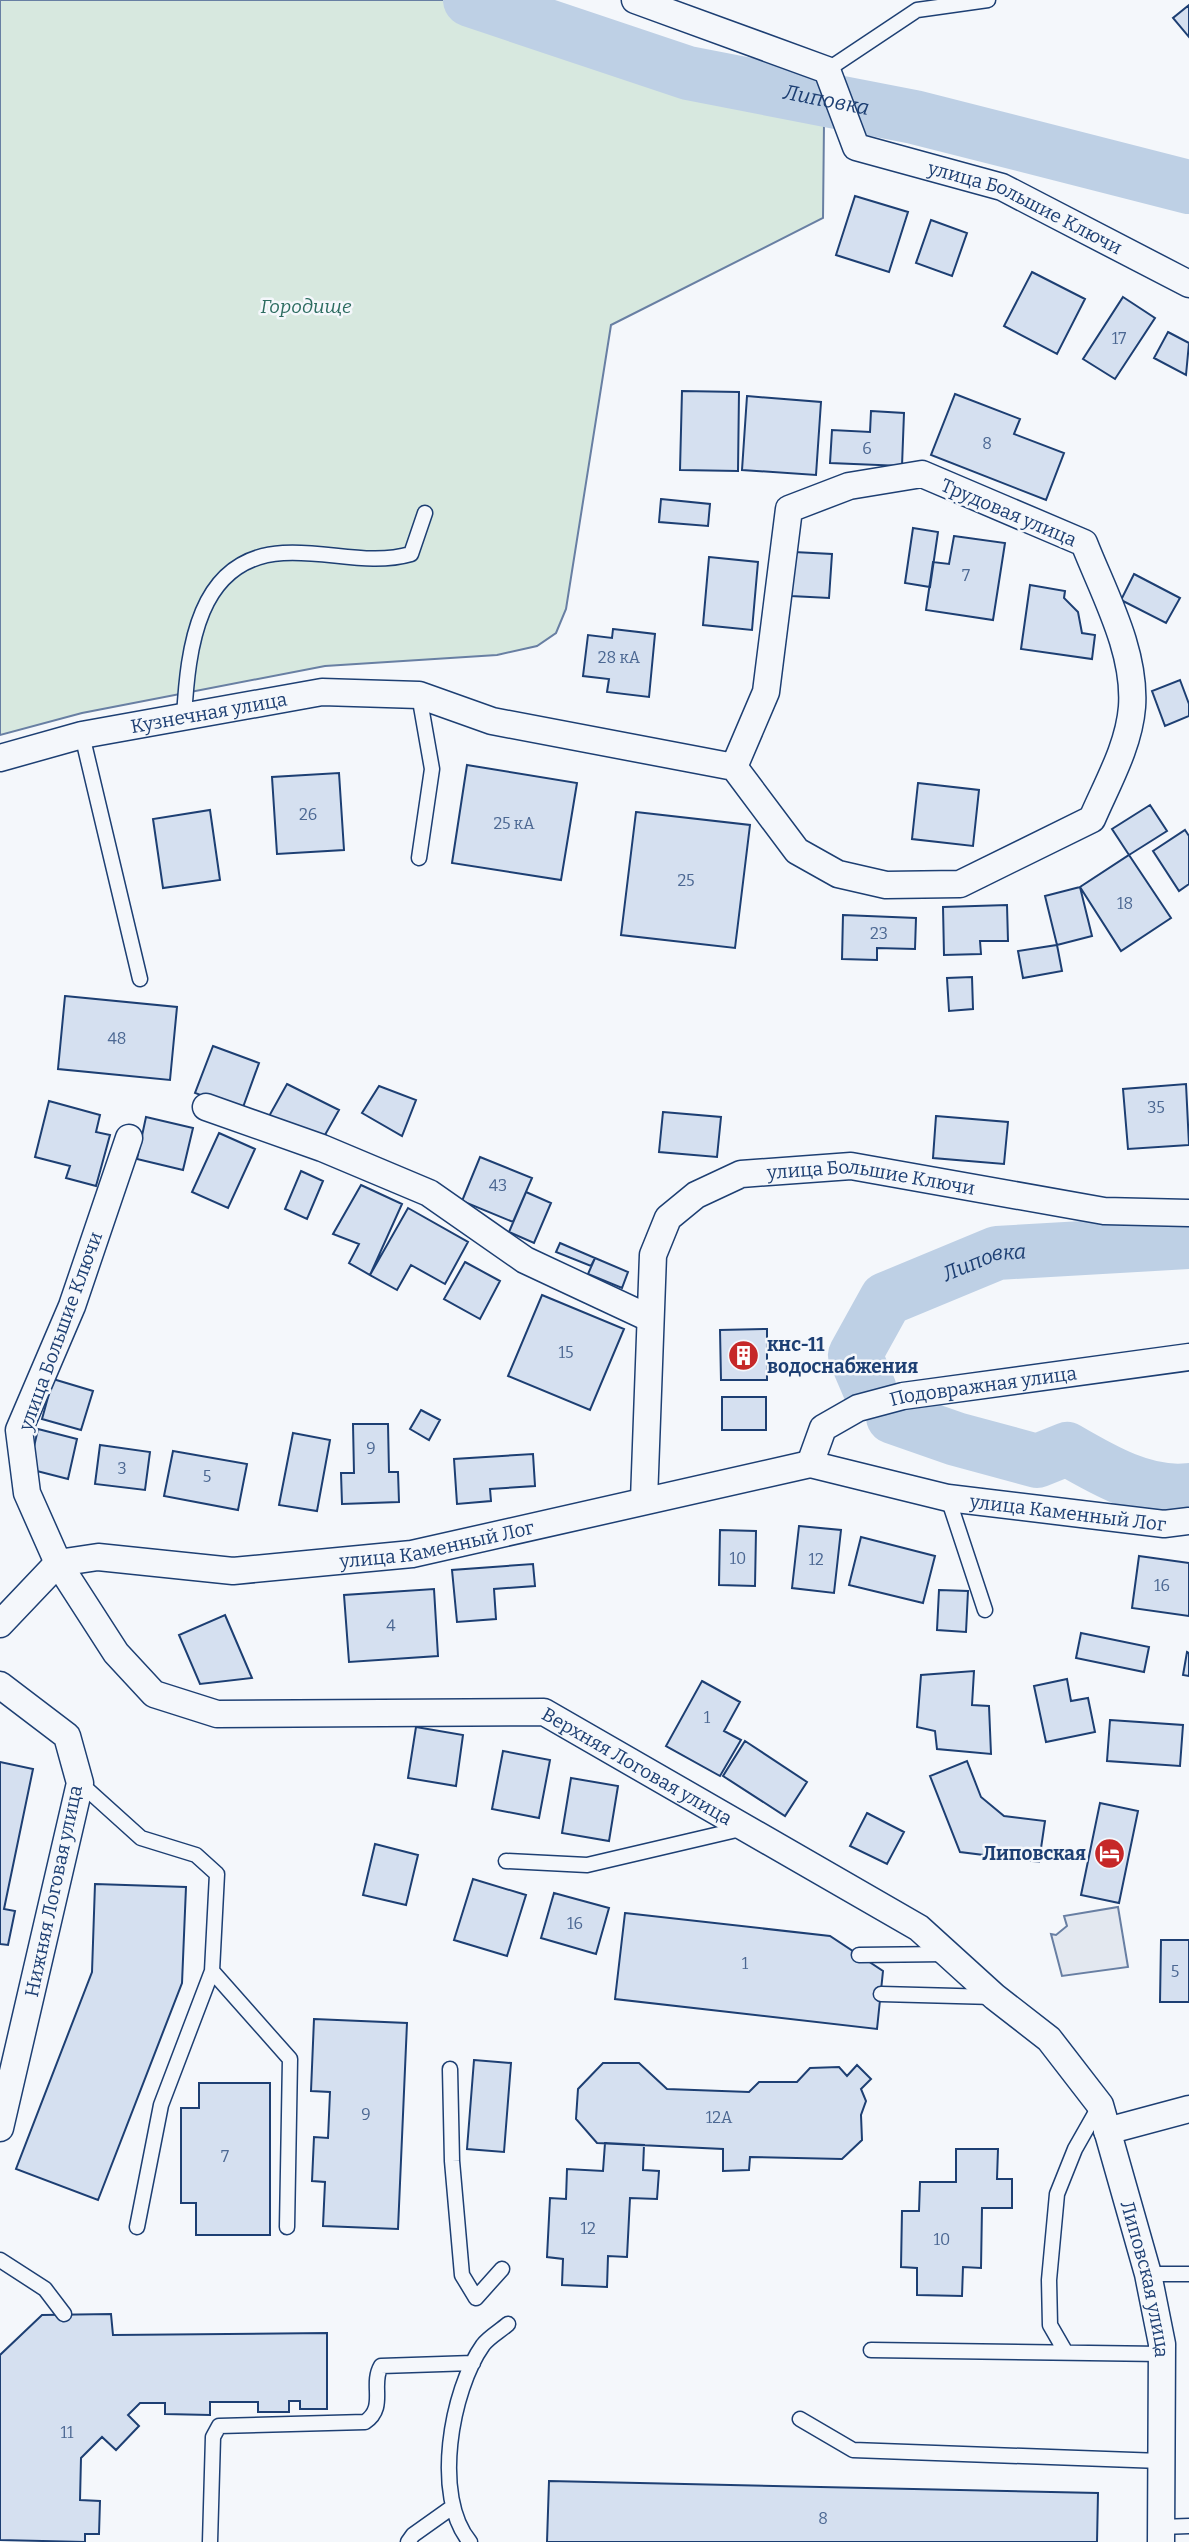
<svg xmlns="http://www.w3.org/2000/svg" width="1189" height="2542" viewBox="0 0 1189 2542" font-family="Bitter,serif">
	<rect width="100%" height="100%" fill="#f4f7fb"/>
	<path fill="#d7e8df" stroke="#687fa3" stroke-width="2" d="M 0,0 L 446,0 L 824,123 L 823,218 L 611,325 L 566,609 L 556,633 L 537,646 L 497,655 L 325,666 L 82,713 L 0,735 Z"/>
	<path fill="#e3e8f0" stroke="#687fa3" stroke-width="2" d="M 1118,1907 L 1128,1967 L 1062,1976 L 1051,1934 L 1056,1935 L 1067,1926 L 1064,1916 Z"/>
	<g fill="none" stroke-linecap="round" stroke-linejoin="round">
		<g stroke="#bed0e5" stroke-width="54">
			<path id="s1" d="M 470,0 L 688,73 L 914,117 L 1189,187"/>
			<path id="s2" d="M 870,1390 L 855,1355 L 886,1299 L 997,1253 L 1189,1242"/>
			<path d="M 893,1417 L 956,1439 L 1037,1461 L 1067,1449 C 1103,1470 1146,1495 1189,1490"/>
		</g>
	</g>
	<path fill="#d5e0f0" stroke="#1d3f73" stroke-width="2" d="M 1189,5 L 1189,37 L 1173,18 Z
		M 855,196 L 908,212 L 889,272 L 836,255 Z
		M 931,220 L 967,233 L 952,276 L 916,263 Z
		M 1032,272 L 1085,299 L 1057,354 L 1004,326 Z
		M 1123,297 L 1155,318 L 1115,379 L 1083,359 Z
		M 1168,332 L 1189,343 L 1186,375 L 1154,358 Z
		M 682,391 L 739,392 L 738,471 L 680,470 Z
		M 955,394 L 1020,419 L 1014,434 L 1064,453 L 1046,500 L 931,455 Z
		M 747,396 L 821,402 L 816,475 L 742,470 Z
		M 871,411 L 904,413 L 902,466 L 830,463 L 832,430 L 870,432 Z
		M 661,499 L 710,504 L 708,526 L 659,522 Z
		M 913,528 L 938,532 L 930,587 L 905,583 Z
		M 954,536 L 1005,543 L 993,620 L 926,610 L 933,562 L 949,564 Z
		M 794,552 L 832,554 L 829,598 L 791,596 Z
		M 709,557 L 758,562 L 752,630 L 703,625 Z
		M 1134,574 L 1180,598 L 1166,623 L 1121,600 Z
		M 1030,585 L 1065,591 L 1064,598 L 1078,612 L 1082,633 L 1095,635 L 1092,659 L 1021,649 Z
		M 613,629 L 655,634 L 649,697 L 607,692 L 609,679 L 583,676 L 588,635 L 612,638 Z
		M 1180,680 L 1189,704 L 1189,716 L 1165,726 L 1152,691 Z
		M 467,765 L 577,783 L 561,880 L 452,863 Z
		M 339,773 L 344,850 L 277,854 L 272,777 Z
		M 918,783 L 979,790 L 973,846 L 912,839 Z
		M 1150,805 L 1167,831 L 1129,855 L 1112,829 Z
		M 210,810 L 220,880 L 163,888 L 153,819 Z
		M 636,812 L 750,825 L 735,948 L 621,935 Z
		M 1185,830 L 1189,836 L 1189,884 L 1179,891 L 1153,851 Z
		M 1129,855 L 1171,918 L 1121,951 L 1080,887 Z
		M 1080,887 L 1092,936 L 1057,945 L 1045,896 Z
		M 1007,905 L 1008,941 L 980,941 L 981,954 L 944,955 L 943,907 Z
		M 843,915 L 916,918 L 915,949 L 877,948 L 877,960 L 842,959 Z
		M 1057,945 L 1062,971 L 1023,978 L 1018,951 Z
		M 972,977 L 973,1009 L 949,1011 L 947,978 Z
		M 65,996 L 177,1007 L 170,1080 L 58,1069 Z
		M 213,1046 L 259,1063 L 242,1110 L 195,1093 Z
		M 287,1084 L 339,1110 L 321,1142 L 268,1118 Z
		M 1186,1084 L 1189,1145 L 1128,1149 L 1123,1089 Z
		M 379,1086 L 416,1100 L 402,1136 L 362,1113 Z
		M 49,1101 L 100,1115 L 96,1132 L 110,1135 L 96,1186 L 66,1178 L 70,1166 L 35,1157 Z
		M 663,1112 L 721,1117 L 717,1157 L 659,1152 Z
		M 936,1116 L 1008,1122 L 1004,1164 L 933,1158 Z
		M 146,1117 L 193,1128 L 183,1170 L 137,1159 Z
		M 219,1133 L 255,1149 L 228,1208 L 192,1192 Z
		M 480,1157 L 532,1178 L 513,1222 L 462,1201 Z
		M 301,1171 L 323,1181 L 307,1219 L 285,1209 Z
		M 361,1185 L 402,1204 L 370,1275 L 349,1263 L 359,1244 L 333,1234 Z
		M 526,1192 L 551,1203 L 534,1243 L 509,1232 Z
		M 408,1208 L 468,1242 L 445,1284 L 411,1265 L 397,1290 L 370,1275 Z
		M 560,1243 L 595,1258 L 591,1266 L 556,1252 Z
		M 595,1258 L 628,1272 L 622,1288 L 588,1274 Z
		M 465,1262 L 500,1281 L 480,1319 L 444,1299 Z
		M 542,1295 L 624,1329 L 590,1410 L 508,1376 Z
		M 767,1329 L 767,1380 L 721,1380 L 720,1330 Z
		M 53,1379 L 93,1391 L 81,1430 L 42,1419 Z
		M 722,1397 L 766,1397 L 766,1430 L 722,1430 Z
		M 421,1410 L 440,1420 L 429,1440 L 410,1429 Z
		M 353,1424 L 388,1424 L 389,1472 L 398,1472 L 399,1502 L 342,1504 L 341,1473 L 354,1473 Z
		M 38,1429 L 77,1439 L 68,1479 L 29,1469 Z
		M 293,1433 L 330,1440 L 317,1511 L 279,1505 Z
		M 100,1445 L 150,1452 L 145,1490 L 95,1484 Z
		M 173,1451 L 247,1464 L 238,1510 L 164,1496 Z
		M 533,1454 L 535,1486 L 490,1489 L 491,1501 L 457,1504 L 454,1459 Z
		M 799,1526 L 841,1530 L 834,1593 L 792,1588 Z
		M 720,1530 L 756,1531 L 755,1586 L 719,1585 Z
		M 861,1537 L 935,1556 L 923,1603 L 849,1585 Z
		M 1139,1556 L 1189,1563 L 1189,1616 L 1132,1608 Z
		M 533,1564 L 535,1586 L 494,1589 L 496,1619 L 457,1622 L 452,1570 Z
		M 434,1589 L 438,1656 L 349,1662 L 344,1595 Z
		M 939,1590 L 968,1591 L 966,1632 L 937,1630 Z
		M 225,1615 L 252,1678 L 200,1684 L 179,1635 Z
		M 1081,1633 L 1149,1647 L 1144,1672 L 1076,1658 Z
		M 1187,1652 L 1189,1653 L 1189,1676 L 1183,1675 Z
		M 974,1671 L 972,1705 L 989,1706 L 991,1754 L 937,1749 L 935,1731 L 917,1727 L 921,1675 Z
		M 1067,1679 L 1071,1701 L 1088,1698 L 1095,1732 L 1046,1742 L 1034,1686 Z
		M 702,1681 L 740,1702 L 724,1731 L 741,1740 L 720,1776 L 666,1746 Z
		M 1110,1720 L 1183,1725 L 1180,1766 L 1107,1761 Z
		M 416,1727 L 463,1735 L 456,1786 L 408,1778 Z
		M 745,1741 L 807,1782 L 785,1816 L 723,1776 Z
		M 503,1751 L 550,1760 L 539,1818 L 492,1809 Z
		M 967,1761 L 981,1797 L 1004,1816 L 1045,1821 L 1039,1862 L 960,1852 L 930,1776 Z
		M 0,1762 L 33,1769 L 4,1909 L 15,1911 L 8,1945 L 0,1944 Z
		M 571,1778 L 618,1786 L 609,1841 L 562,1833 Z
		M 1100,1803 L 1138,1811 L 1119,1903 L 1081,1895 Z
		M 867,1813 L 904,1832 L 887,1864 L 850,1846 Z
		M 375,1844 L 418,1855 L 406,1905 L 363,1895 Z
		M 473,1879 L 526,1895 L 507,1956 L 454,1940 Z
		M 95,1884 L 186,1887 L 182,1983 L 98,2200 L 16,2169 L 92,1972 Z
		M 554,1893 L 609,1908 L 596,1954 L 541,1938 Z
		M 625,1913 L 830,1936 L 883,1971 L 877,2029 L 615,1999 Z
		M 1161,1940 L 1189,1940 L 1189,2002 L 1160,2002 Z
		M 314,2019 L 407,2023 L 398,2229 L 323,2226 L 325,2182 L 312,2181 L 314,2137 L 328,2138 L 330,2092 L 311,2091 Z
		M 474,2060 L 511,2063 L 504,2152 L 467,2149 Z
		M 603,2063 L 639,2063 L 667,2089 L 749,2092 L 759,2082 L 797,2082 L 810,2068 L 839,2067 L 847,2076 L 857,2065 L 871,2079 L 861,2089 L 866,2101 L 861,2115 L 862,2140 L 842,2159 L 750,2157 L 749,2170 L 723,2171 L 723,2149 L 597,2143 L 576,2119 L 578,2089 Z
		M 199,2083 L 270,2083 L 270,2235 L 196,2235 L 196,2203 L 181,2203 L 181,2108 L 199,2108 Z
		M 605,2143 L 644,2145 L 643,2170 L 659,2171 L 657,2199 L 630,2198 L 627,2257 L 608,2256 L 607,2287 L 562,2285 L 563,2259 L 547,2257 L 550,2198 L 566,2199 L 567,2169 L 603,2171 Z
		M 956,2149 L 998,2149 L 997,2179 L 1012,2179 L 1012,2208 L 982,2208 L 981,2268 L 963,2267 L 962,2296 L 917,2295 L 917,2268 L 901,2267 L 902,2211 L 919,2211 L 920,2182 L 956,2182 Z
		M 111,2314 L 113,2335 L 327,2333 L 327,2409 L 300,2409 L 300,2401 L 289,2401 L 289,2412 L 258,2412 L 258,2402 L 210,2402 L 210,2415 L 165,2414 L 165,2403 L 140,2403 L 128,2415 L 139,2426 L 116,2450 L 102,2437 L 81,2458 L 80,2500 L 100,2501 L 99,2534 L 85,2534 L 85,2542 L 0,2540 L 0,2355 L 42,2315 Z
		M 549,2481 L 1098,2493 L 1097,2542 L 547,2542 Z"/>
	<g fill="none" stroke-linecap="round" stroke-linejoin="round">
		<defs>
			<path id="service" d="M 827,70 L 917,10 L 988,0
				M 419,695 L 432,769 L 419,858
				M 184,717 C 188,649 197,558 283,553 C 326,550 369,566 411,554 L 425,513
				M 82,735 L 140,979
				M 948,1498 L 985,1610
				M 80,1783 L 141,1838 L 196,1855 L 217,1874 L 212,1971 L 290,2059 L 287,2227
				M 506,1861 L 587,1865 L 745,1828
				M 859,1955 L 946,1954
				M 881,1994 L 994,1997
				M 450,2069 L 452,2161 L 462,2275 L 476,2298 L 502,2269
				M 137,2227 L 161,2105 L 212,1971
				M 0,2260 L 45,2289 L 64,2314
				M 1148,2274 L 1189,2274
				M 871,2350 L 1162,2354
				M 1065,2351 L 1050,2325 L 1049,2280 L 1057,2194 L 1075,2149 L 1100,2105
				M 800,2419 L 853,2450 L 1161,2461
				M 1161,2527 L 1189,2526
				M 210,2542 L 213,2437 L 219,2426 L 365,2422 C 387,2407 370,2385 381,2366 L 473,2363
				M 408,2542 L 413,2535 L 451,2508
				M 470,2542 C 432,2497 451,2390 483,2345 C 489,2337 500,2331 508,2324"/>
			<g id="minor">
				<path id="s3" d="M 635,0 L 827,70 L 856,147 L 1002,187 L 1189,284"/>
				<path id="s4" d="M 0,758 L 82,735 L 322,692 L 419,695 L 492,721 L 734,767 L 797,851 L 838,874 L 886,885 L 960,884 L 1092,819 C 1107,784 1129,746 1132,707 C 1136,651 1104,594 1084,543 L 922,474 L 849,486 L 789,509 L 766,692 L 734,767"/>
				<path d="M 206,1107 L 322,1148 L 429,1193 L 525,1260 L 649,1318"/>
				<path id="s5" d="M 129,1138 L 72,1306 L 19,1430 L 27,1493 L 58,1563 L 116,1653 L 154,1694 L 217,1714 L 544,1712 L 919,1928 L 995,1997 L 1049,2039 L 1100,2105 L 1148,2274 L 1162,2344 L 1161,2542"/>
				<path id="s6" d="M 810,1464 L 823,1428 L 858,1408 L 903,1396 L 1189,1357"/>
				<path id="s7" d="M 644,1500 L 653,1255 L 668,1218 L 696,1195 L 741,1174 L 851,1166 L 1104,1211 L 1189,1213"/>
				<path id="s8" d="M 58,1563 L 98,1557 L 233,1571 L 412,1554 L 810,1464 L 948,1498 L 1164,1524 L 1189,1521"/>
				<path d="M 0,1624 L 58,1563"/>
				<path d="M 0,1685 L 67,1736 L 80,1783 L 0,2128"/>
				<path d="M 1107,2131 L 1189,2109"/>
			</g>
		</defs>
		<use href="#service" stroke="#1d3f73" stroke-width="17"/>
		<use href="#minor" stroke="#1d3f73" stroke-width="29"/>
		<use href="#service" stroke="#f4f7fb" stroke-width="14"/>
		<use href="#minor" stroke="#f4f7fb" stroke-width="26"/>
	</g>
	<defs>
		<symbol id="building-disc" viewBox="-11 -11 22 22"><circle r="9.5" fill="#c62828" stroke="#f4f7fb"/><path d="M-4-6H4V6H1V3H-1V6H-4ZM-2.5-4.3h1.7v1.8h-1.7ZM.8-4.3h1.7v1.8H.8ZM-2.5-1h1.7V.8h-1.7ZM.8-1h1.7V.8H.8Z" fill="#fff"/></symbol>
		<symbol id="hotel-disc" viewBox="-11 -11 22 22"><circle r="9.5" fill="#c62828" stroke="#f4f7fb"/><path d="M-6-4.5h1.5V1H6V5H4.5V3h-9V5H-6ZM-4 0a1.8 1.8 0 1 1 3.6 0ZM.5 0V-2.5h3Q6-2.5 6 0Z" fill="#fff"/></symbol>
	</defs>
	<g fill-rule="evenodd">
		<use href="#building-disc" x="726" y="1338" width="35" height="35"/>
		<use href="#hotel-disc" x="1092" y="1836" width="35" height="35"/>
	</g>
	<g text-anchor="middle" stroke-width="5" stroke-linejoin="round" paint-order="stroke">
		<g font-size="16" fill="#4b6792">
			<text x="1119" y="344">17</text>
			<text x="987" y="449">8</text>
			<text x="867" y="454">6</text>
			<text x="966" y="581">7</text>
			<text x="619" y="663">28 кА</text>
			<text x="308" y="820">26</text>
			<text x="514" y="829">25 кА</text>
			<text x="686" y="886">25</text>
			<text x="1125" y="909">18</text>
			<text x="879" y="939">23</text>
			<text x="117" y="1044">48</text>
			<text x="1156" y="1113">35</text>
			<text x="498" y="1191">43</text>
			<text x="566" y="1358">15</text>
			<text x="371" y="1454">9</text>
			<text x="122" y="1474">3</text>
			<text x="207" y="1482">5</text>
			<text x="738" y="1564">10</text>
			<text x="816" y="1565">12</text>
			<text x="1162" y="1591">16</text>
			<text x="391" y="1631">4</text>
			<text x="707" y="1723">1</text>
			<text x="575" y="1929">16</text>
			<text x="745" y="1969">1</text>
			<text x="1175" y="1977">5</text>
			<text x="366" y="2120">9</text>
			<text x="719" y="2123">12А</text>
			<text x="225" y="2162">7</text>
			<text x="588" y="2234">12</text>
			<text x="942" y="2245">10</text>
			<text x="67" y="2438">11</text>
			<text x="823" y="2524">8</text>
		</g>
		<g font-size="19" fill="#1d3f73" stroke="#f4f7fb">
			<text dy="7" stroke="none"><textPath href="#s3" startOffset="467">улица Большие Ключи</textPath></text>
			<text transform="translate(1009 512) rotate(23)" y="7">Трудовая улица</text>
			<text dy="7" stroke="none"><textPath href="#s4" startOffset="214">Кузнечная улица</textPath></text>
			<text dy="7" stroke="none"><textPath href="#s7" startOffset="502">улица Большие Ключи</textPath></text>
			<text transform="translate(60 1331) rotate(-70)" y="7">улица Большие Ключи</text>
			<text dy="7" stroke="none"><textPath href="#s6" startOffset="206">Подовражная улица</textPath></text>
			<text dy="7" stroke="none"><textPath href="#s8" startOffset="1027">улица Каменный Лог</textPath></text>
			<text dy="7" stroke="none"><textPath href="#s8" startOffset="382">улица Каменный Лог</textPath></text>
			<text dy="7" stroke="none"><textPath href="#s5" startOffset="1116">Верхняя Логовая улица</textPath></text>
			<text transform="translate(53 1891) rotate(-78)" y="7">Нижняя Логовая улица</text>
			<text dy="7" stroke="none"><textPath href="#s5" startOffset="1876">Липовская улица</textPath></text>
		</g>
		<g font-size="19" font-style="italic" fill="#2c6c60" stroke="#f4f7fb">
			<text x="306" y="313">Городище</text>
		</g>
		<g font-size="19" font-weight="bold" fill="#1d3f73" stroke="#f4f7fb" text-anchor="start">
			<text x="767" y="1351">кнс-11<tspan x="767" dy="22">водоснабжения</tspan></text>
			<text x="1086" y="1860" text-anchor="end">Липовская</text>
		</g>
		<g font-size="21" font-style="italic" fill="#1d3f73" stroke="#f4f7fb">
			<text dy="7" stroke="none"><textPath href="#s1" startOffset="371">Липовка</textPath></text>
			<text dy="7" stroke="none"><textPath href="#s2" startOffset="208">Липовка</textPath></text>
		</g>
	</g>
</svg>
